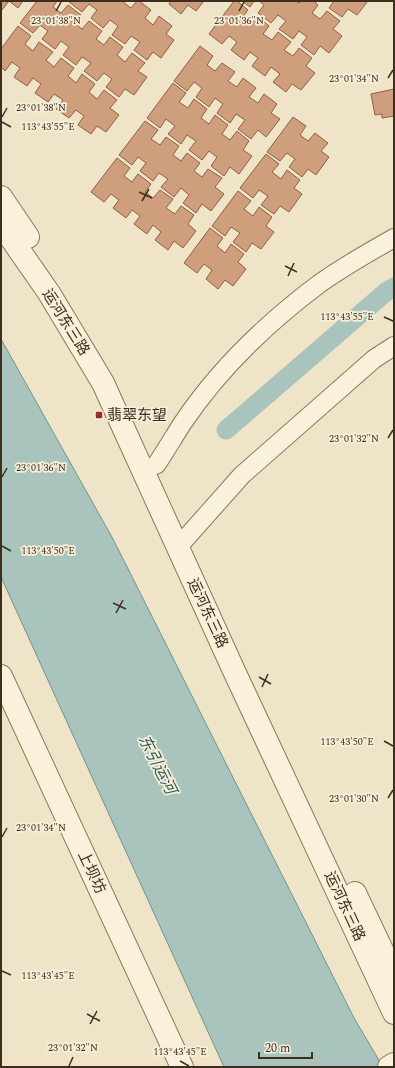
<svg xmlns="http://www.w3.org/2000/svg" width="395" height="1068" viewBox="0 0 395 1068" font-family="Spectral,'Noto Sans SC',serif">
	<rect width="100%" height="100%" fill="#f0e4c8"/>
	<path fill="#a9c4bc" stroke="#6f938a" d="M 1,339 L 113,539 L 354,1018 L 383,1067 L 224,1067 L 1,577 Z"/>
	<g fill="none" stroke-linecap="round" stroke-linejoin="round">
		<path stroke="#a9c4bc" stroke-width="19" d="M 226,430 L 387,291 L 394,287"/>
	</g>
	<path fill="#cf9f7d" stroke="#8d5f41" d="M 1,1 L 23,1 L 18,8 L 9,1 L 2,10 L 1,9 Z
		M 37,1 L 57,1 L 53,7 L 61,13 L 68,5 L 81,15 L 74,23 L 82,29 L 89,21 L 102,31 L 96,39 L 104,45 L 110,37 L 123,47 L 117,55 L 125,62 L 132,53 L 145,63 L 138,71 L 147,77 L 134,95 L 125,89 L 119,97 L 106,87 L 112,79 L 104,73 L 97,81 L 84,71 L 91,63 L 82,57 L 76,65 L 63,55 L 69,47 L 61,41 L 55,49 L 42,39 L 48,31 L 40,25 L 33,33 L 20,23 Z
		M 70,1 L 124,1 L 123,2 L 131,8 L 137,1 L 139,1 L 151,10 L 145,18 L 153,25 L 159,16 L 172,26 L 166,34 L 174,40 L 161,58 L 153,52 L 147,60 L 134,50 L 140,42 L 131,36 L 125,44 L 112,35 L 118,26 L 110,20 L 103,28 L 91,18 L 97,10 L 89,4 L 82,12 L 69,2 Z
		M 171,1 L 204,1 L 196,11 L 188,5 L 181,14 L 169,4 Z
		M 234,1 L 237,1 L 248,10 L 242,18 L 250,24 L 257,16 L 269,26 L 263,34 L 272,40 L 278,32 L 291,42 L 284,50 L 293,56 L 299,48 L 312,58 L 306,66 L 315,73 L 301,90 L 292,84 L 286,92 L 273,82 L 280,74 L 271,67 L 265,76 L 252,66 L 258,58 L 250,52 L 244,60 L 231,50 L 237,42 L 229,36 L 222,44 L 209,34 Z
		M 242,1 L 254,1 L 250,7 Z
		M 259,1 L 296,1 L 299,3 L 301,1 L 314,1 L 318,5 L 312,13 L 320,19 L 327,11 L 340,21 L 333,29 L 342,36 L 329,53 L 320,46 L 314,55 L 301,45 L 307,37 L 299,31 L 293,39 L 279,29 L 286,21 L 278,15 L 271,23 L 258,13 L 264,5 Z
		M 334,1 L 368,1 L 357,15 L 348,9 L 342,17 L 329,8 Z
		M 18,26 L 31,36 L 25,44 L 33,51 L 39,42 L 53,52 L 46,60 L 54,67 L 61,58 L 74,68 L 68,76 L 76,83 L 82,74 L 95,84 L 89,92 L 97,99 L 104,90 L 117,100 L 110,108 L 119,115 L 106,132 L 97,126 L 91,134 L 78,125 L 84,116 L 76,110 L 69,118 L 56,109 L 63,100 L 54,94 L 48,102 L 35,93 L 41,84 L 33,78 L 27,86 L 14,77 L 20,68 L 12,62 L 5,71 L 1,67 L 1,49 Z
		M 200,46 L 213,56 L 207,65 L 215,71 L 222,63 L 235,72 L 228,81 L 237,87 L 243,78 L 256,88 L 249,97 L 258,103 L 264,94 L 277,104 L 271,113 L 280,119 L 266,137 L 258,130 L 251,139 L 238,129 L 245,120 L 236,114 L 230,123 L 217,113 L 223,104 L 215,98 L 209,107 L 196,97 L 202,88 L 194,82 L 187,91 L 174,81 Z
		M 173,83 L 186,93 L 179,102 L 188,108 L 194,99 L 207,109 L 201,118 L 209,124 L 215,115 L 228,125 L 222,134 L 230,140 L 237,131 L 249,141 L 243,150 L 252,156 L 239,174 L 230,167 L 224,176 L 211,166 L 217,157 L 209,151 L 202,160 L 189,150 L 196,141 L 187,135 L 181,144 L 168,134 L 175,126 L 166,119 L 160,128 L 147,118 Z
		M 394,89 L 394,116 L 382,118 L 382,114 L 375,115 L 371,94 Z
		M 293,117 L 306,126 L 300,135 L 308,141 L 315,133 L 328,143 L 321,151 L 329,157 L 316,175 L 308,169 L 302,177 L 289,167 L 295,159 L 287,153 L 280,161 L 267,152 Z
		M 145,121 L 158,130 L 151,139 L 160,145 L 166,137 L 179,146 L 173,155 L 181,161 L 187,153 L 200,163 L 194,171 L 202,177 L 208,169 L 222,178 L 215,187 L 224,194 L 211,211 L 202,204 L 196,213 L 183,203 L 189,195 L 181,188 L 174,197 L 161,187 L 168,179 L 159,173 L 153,181 L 140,171 L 146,163 L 138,157 L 132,165 L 119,155 Z
		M 266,154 L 279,164 L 272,172 L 281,179 L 287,170 L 300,180 L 294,188 L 302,194 L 289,212 L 280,206 L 274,214 L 261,205 L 268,196 L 259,190 L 253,198 L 240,188 Z
		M 117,158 L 130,168 L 124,176 L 132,182 L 138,174 L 151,184 L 145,192 L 153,198 L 160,190 L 173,199 L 166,208 L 175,214 L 181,206 L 194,215 L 188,224 L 196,231 L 183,248 L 174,241 L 168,250 L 155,240 L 161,232 L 153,225 L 147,234 L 134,224 L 140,216 L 132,210 L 126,218 L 113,208 L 119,200 L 111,194 L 104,202 L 91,192 Z
		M 238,191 L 251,201 L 244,209 L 253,216 L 259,207 L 272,217 L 266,226 L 274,232 L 261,249 L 252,243 L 246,252 L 233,242 L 240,233 L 231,227 L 225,236 L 212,226 Z
		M 210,228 L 223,238 L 217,246 L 225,253 L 231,244 L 244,254 L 238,262 L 246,269 L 233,286 L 225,280 L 218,289 L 206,279 L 212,270 L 204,264 L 197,273 L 184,263 Z"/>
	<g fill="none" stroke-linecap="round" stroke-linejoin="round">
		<defs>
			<path id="minor" d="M 156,465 C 165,452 173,438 182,424 C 218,370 267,323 319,284 C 343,267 369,252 394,238
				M 178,547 L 242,475 L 374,359 L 394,346"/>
			<path id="tertiary" d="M 1,197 L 28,237
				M 1,224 L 49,293 L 103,383 L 235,673 L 394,1013
				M 1,676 L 182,1067
				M 355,893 L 394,975
				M 389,1067 L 394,1064"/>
		</defs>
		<use href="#minor" stroke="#8d765c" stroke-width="20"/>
		<use href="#tertiary" stroke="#8d765c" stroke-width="24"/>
		<use href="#minor" stroke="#faf1dc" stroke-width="18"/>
		<use href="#tertiary" stroke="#faf1dc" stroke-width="22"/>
	</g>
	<path fill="none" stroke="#3d2e20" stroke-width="1.5" d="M 56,11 L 61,2M 239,11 L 244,2M 388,78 L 393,70M 2,117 L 7,108M 2,122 L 11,127M 139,192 L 152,198M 142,201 L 149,189M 285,266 L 297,272M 288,276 L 294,263M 384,317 L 393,321M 388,438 L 393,430M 2,477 L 7,468M 2,546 L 11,551M 113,603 L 126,609M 116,613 L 123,600M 259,677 L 271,684M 262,687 L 268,674M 384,741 L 393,746M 388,798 L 393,790M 2,837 L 7,828M 2,971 L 11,975M 87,1014 L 100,1021M 90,1024 L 97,1011M 180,1061 L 189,1066M 69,1066 L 73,1057"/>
	<rect fill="#9e2a2b" stroke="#f7eed8" stroke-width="1.5" x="95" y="411" width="8" height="8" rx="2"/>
	<g text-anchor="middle" stroke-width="3.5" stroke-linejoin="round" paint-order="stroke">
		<g font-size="15" fill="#3d2e20" stroke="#f7eed8">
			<text transform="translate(66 322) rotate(58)" y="5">运河东三路</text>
			<text transform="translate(208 613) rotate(65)" y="5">运河东三路</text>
			<text transform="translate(92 872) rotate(65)" y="5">上坝坊</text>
			<text transform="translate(345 906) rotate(65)" y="5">运河东三路</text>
		</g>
		<g font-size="15" fill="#3d2e20" stroke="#f7eed8" text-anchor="start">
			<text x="107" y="420">翡翠东望</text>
		</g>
		<g font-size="16" font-style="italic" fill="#2f5d5a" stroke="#f7eed8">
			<text transform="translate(158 764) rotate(63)" y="6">东引运河</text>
		</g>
	</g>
	<g font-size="10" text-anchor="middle" fill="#3d2e20" stroke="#f7eed8" stroke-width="3.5" stroke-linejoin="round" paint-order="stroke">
		<text x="56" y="24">23°01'38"N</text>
		<text x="239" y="24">23°01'36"N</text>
		<text x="354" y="82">23°01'34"N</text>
		<text x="41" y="111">23°01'38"N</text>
		<text x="48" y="130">113°43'55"E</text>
		<text x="347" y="320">113°43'55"E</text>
		<text x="354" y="442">23°01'32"N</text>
		<text x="41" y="471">23°01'36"N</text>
		<text x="48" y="554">113°43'50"E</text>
		<text x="347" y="745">113°43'50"E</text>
		<text x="354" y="802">23°01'30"N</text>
		<text x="41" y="831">23°01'34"N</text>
		<text x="48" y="979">113°43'45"E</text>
		<text x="73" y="1051">23°01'32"N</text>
		<text x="180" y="1055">113°43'45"E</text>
	</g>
	<rect width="395" height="1068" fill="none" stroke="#3d2e20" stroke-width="4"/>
	<path d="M259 1052v6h53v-6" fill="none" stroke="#3d2e20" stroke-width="2"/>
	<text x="265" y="1052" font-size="12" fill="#3d2e20" stroke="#f7eed8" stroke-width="3" paint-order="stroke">20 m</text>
</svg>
